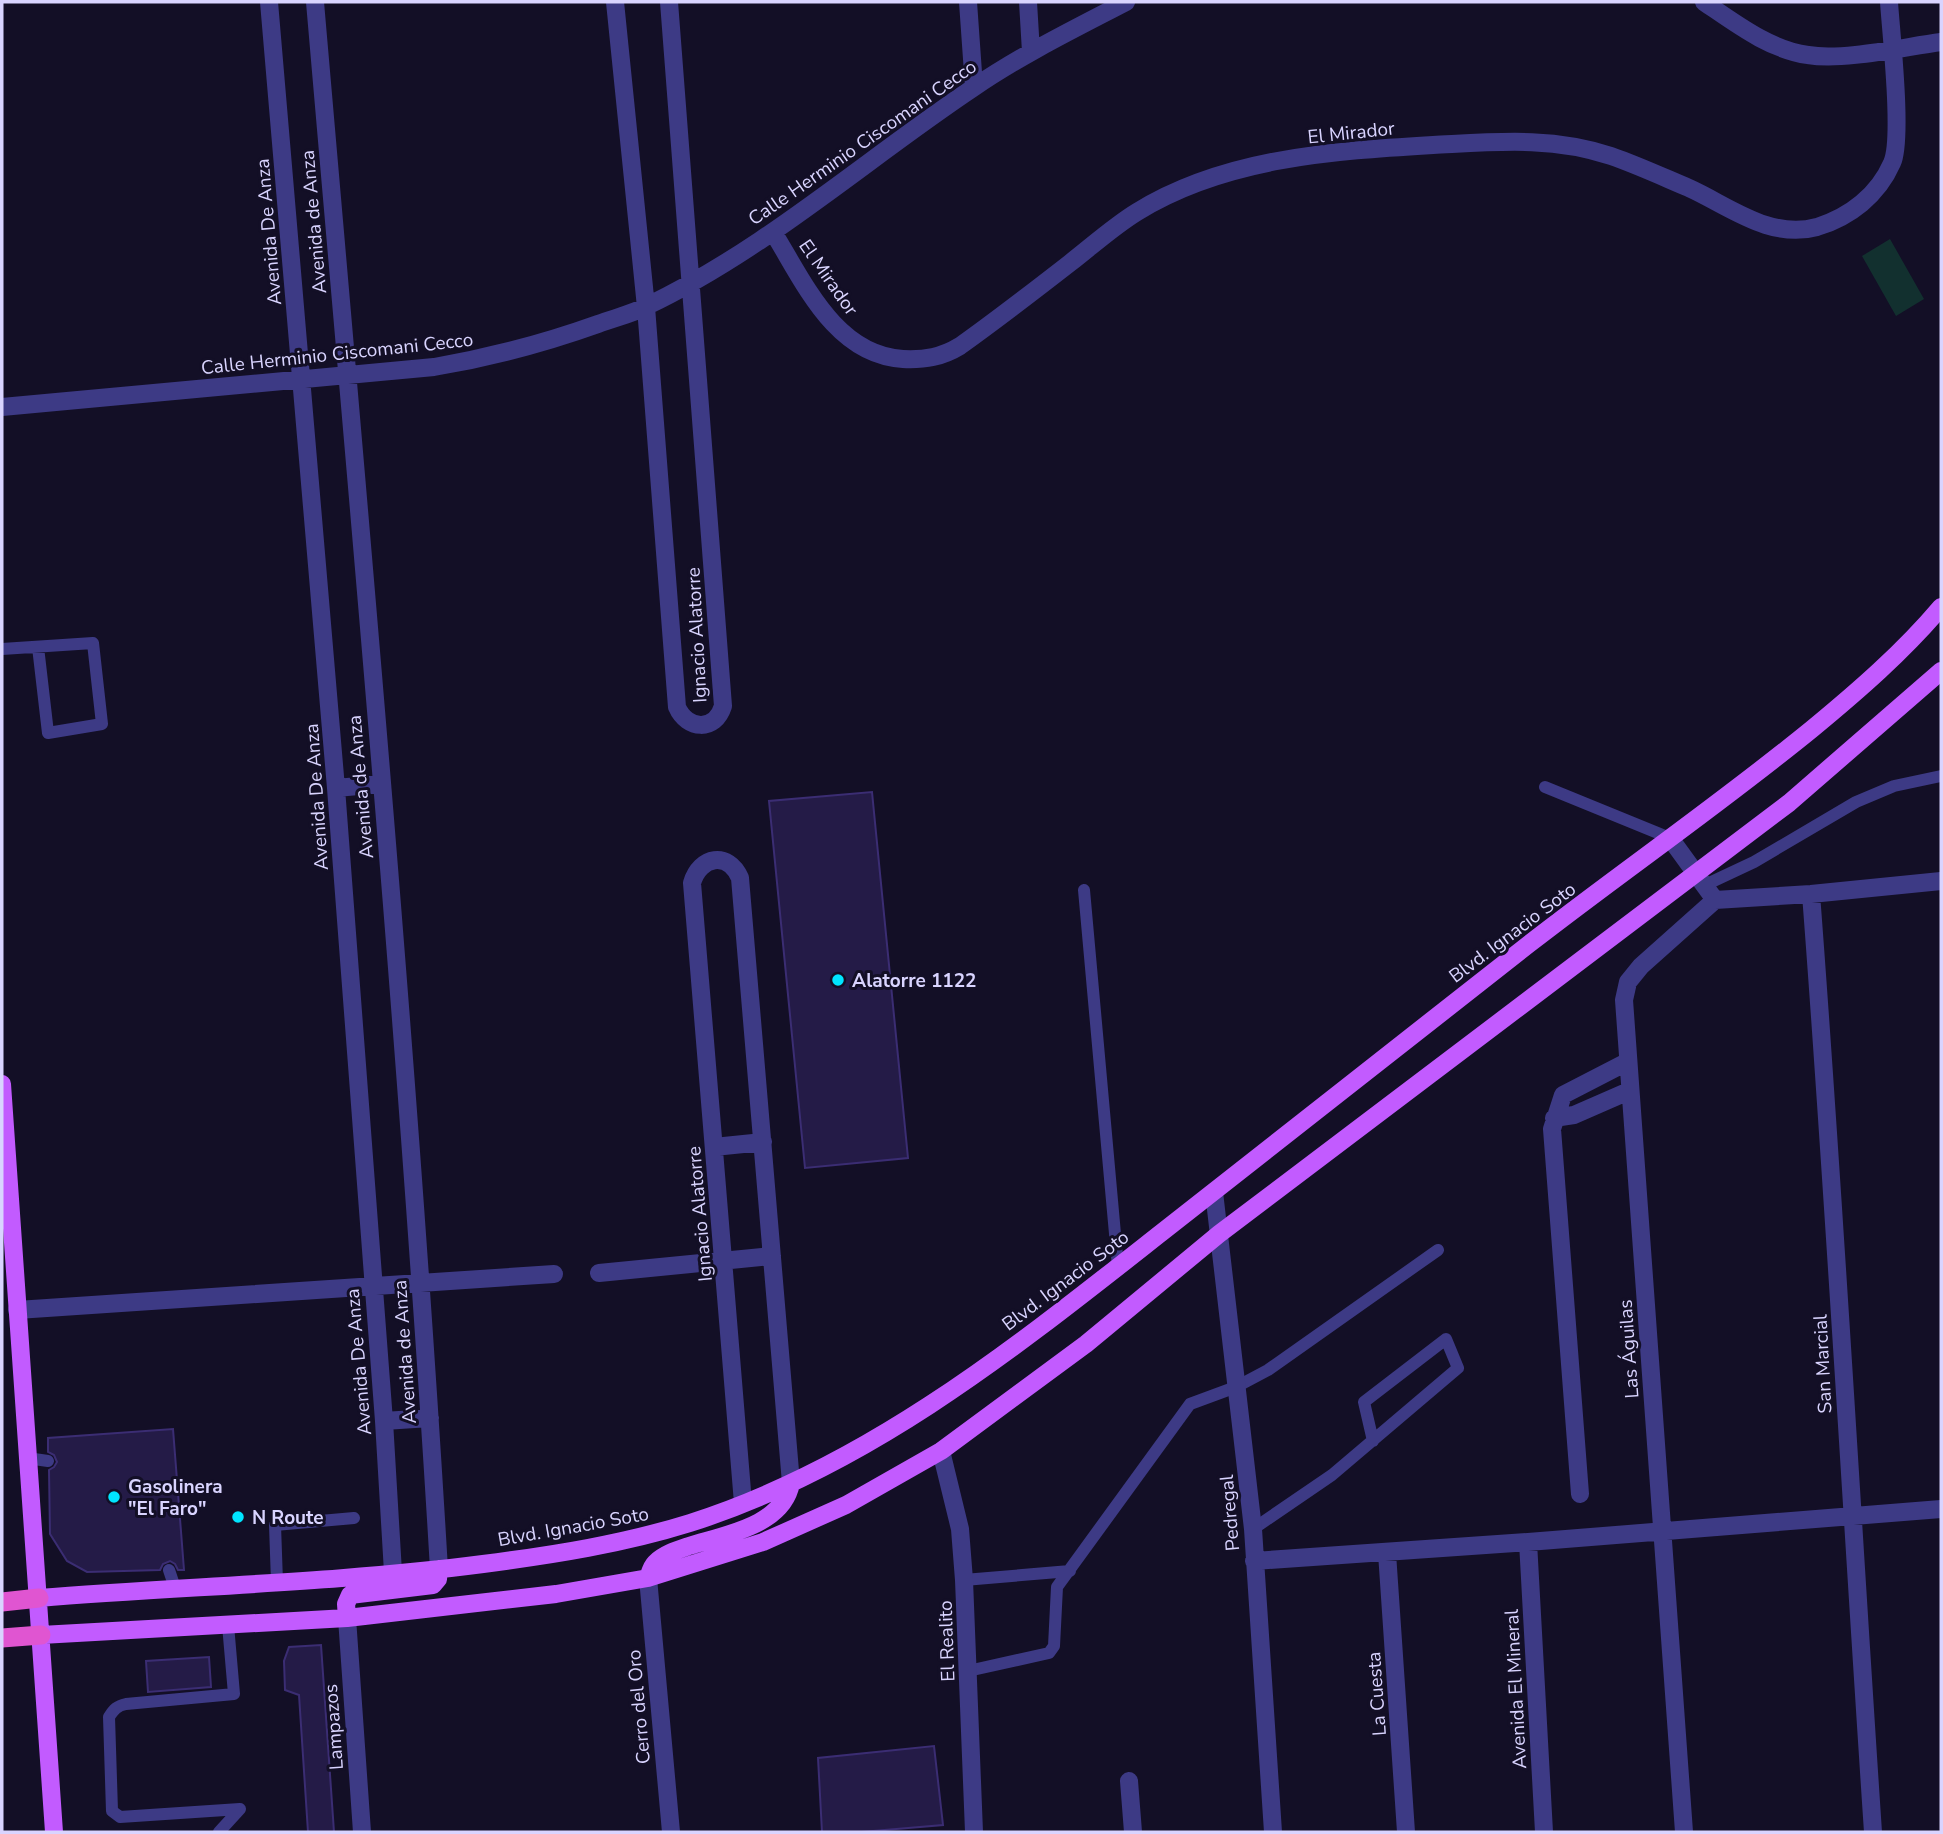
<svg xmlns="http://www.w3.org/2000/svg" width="1943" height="1834" viewBox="0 0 1943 1834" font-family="'Nunito Sans',sans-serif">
	<rect width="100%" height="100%" fill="#130f26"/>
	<path fill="#12302f" d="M 1890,239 L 1924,299 L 1896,316 L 1862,256 Z"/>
	<path fill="#241b47" stroke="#3b2d73" stroke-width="2" d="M 872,792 L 908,1158 L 805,1168 L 769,801 Z
		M 173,1429 L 184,1570 L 178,1570 L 175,1564 L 170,1561 L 163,1564 L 160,1570 L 87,1572 L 67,1561 L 50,1534 L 49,1470 L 54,1467 L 57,1462 L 54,1455 L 48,1452 L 48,1438 Z
		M 321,1645 L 334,1832 L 308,1832 L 299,1695 L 285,1690 L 284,1661 L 289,1647 Z
		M 209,1657 L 211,1687 L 148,1692 L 146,1661 Z
		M 934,1746 L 943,1825 L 861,1832 L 822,1832 L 818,1758 Z"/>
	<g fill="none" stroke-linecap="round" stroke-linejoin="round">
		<path stroke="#3d3a85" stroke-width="12" d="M 2,649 L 93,643 L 102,724 L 48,733 L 38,647
			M 1545,787 L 1670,838
			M 1705,885 L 1754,862 L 1856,802 L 1894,786 L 1941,776
			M 1084,890 L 1118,1267
			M 27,1458 L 48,1461
			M 1253,1529 L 1332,1475 L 1458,1368 L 1446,1339 L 1364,1402 L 1373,1441
			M 169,1570 L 175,1588
			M 964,1580 L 1070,1571
			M 277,1582 L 275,1525 L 354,1518
			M 228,1625 L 234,1694 L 126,1704 C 117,1706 114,1709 109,1717 L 112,1811 L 120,1817 L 240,1809
			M 968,1671 L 1049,1653 L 1054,1646 L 1057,1587 L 1190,1404 L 1236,1387 L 1268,1370 L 1438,1250
			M 219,1832 L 240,1809"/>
		<path stroke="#3d3a85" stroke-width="18" d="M 269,2 L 336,788 L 384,1421 L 394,1589
			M 315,2 C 360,524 408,1046 439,1569
			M 615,2 L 646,307 L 677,707 C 687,730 715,732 723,706 L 669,2
			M 968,2 L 974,87
			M 1028,2 L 1031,52
			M 1704,2 C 1735,23 1770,50 1808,55 C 1844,61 1903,47 1941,42
			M 773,232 C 804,282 835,355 903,359 C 925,360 942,357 960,346 C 998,319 1034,291 1070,263 C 1092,246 1114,226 1137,212 C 1224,158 1333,151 1433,145 C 1493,142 1552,136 1611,156 C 1637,165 1663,177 1689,188 C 1729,206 1770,240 1817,227 C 1850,217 1878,195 1892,163 C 1903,139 1891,33 1889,2
			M 2,407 L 434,367 C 493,357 542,344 598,324 C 614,318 632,314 647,306 C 766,249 865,160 973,88 C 1021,55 1074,29 1126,2
			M 336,788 L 381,784
			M 1670,838 L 1715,900
			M 1811,894 C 1835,1207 1852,1520 1873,1832
			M 1715,900 L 1811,894 L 1941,881
			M 1554,1118 L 1574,1115 L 1629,1091
			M 714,1147 L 763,1142
			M 1214,1192 L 1253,1529 L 1273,1832
			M 599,1273 L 772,1256
			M 17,1310 L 554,1274
			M 384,1421 L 430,1418
			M 941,1451 L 960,1529 L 964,1580 L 974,1832
			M 1580,1494 L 1552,1129 L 1563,1095 L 1627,1062
			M 743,1503 L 692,883 C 700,856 728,851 740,878 L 791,1483
			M 1528,1542 L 1544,1832
			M 1387,1553 L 1406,1832
			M 1254,1561 L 1528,1542 L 1941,1509
			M 648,1578 L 671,1832
			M 347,1618 L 362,1832
			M 1129,1781 L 1133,1832
			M 1684,1832 L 1624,1000 L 1628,982 L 1641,966 L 1715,900"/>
		<path stroke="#c25bff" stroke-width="18" d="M 2,1084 L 54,1832
			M 648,1578 C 650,1573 651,1567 655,1563 C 664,1554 677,1550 689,1546 C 724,1535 783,1526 791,1483
			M 39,1598 C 187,1586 336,1583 483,1564 C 553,1555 623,1544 690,1523 C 869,1466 1016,1347 1161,1233 C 1284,1137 1406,1040 1529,944 C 1623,871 1720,804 1812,729 C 1858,691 1903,652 1941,607
			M 347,1618 L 346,1604 L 350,1595 L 433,1585 L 438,1579 L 439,1569
			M 41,1635 L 347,1618 L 556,1594 L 648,1578 L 763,1542 L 846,1505 L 941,1451 L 1086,1344 L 1219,1234 L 1789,803 L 1941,671"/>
		<path stroke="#e055d1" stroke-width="19" d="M 2,1602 L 39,1598
			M 2,1638 L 41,1635"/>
	</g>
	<g fill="#00e5ff" stroke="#130f26" stroke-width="2.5">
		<circle cx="838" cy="980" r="7"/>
		<circle cx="114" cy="1497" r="7"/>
		<circle cx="238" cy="1517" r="7"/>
	</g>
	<g text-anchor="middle" stroke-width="6" stroke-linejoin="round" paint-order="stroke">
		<g font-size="19" fill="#d9d4ff" stroke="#130f26">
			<text transform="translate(1351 132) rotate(-6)" y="7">El Mirador</text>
			<text transform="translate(862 142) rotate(-35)" y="7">Calle Herminio Ciscomani Cecco</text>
			<text transform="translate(313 222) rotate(-95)" y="7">Avenida de Anza</text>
			<text transform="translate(268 232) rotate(-95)" y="7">Avenida De Anza</text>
			<text transform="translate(829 277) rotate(55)" y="7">El Mirador</text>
			<text transform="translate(337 353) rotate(-6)" y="7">Calle Herminio Ciscomani Cecco</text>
			<text transform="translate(696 635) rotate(-93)" y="7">Ignacio Alatorre</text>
			<text transform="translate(360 787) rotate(-95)" y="7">Avenida de Anza</text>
			<text transform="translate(316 797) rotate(-94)" y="7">Avenida De Anza</text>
			<text transform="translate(1512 932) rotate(-37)" y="7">Blvd. Ignacio Soto</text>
			<text transform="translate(699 1214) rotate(-95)" y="7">Ignacio Alatorre</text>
			<text transform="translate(1065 1280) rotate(-37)" y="7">Blvd. Ignacio Soto</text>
			<text transform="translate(1628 1349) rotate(-94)" y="7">Las Águilas</text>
			<text transform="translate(404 1352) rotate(-94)" y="7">Avenida de Anza</text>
			<text transform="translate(358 1362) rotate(-95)" y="7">Avenida De Anza</text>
			<text transform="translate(1822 1364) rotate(-93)" y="7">San Marcial</text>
			<text transform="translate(1229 1513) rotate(-95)" y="7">Pedregal</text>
			<text transform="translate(573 1526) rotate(-10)" y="7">Blvd. Ignacio Soto</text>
			<text transform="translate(946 1641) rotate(-92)" y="7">El Realito</text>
			<text transform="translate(1515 1689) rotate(-93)" y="7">Avenida El Mineral</text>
			<text transform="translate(1376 1694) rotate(-94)" y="7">La Cuesta</text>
			<text transform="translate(638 1707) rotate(-95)" y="7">Cerro del Oro</text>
			<text transform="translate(333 1727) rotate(-94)" y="7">Lampazos</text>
		</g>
		<g font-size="19" font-weight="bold" fill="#d9d4ff" stroke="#130f26" text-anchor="start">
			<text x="852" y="987">Alatorre 1122</text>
			<text x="128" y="1493">Gasolinera<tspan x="128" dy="22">"El Faro"</tspan></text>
			<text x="252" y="1524">N Route</text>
		</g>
	</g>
	<rect width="1943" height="1834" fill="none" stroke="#d9d4ff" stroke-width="7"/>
</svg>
